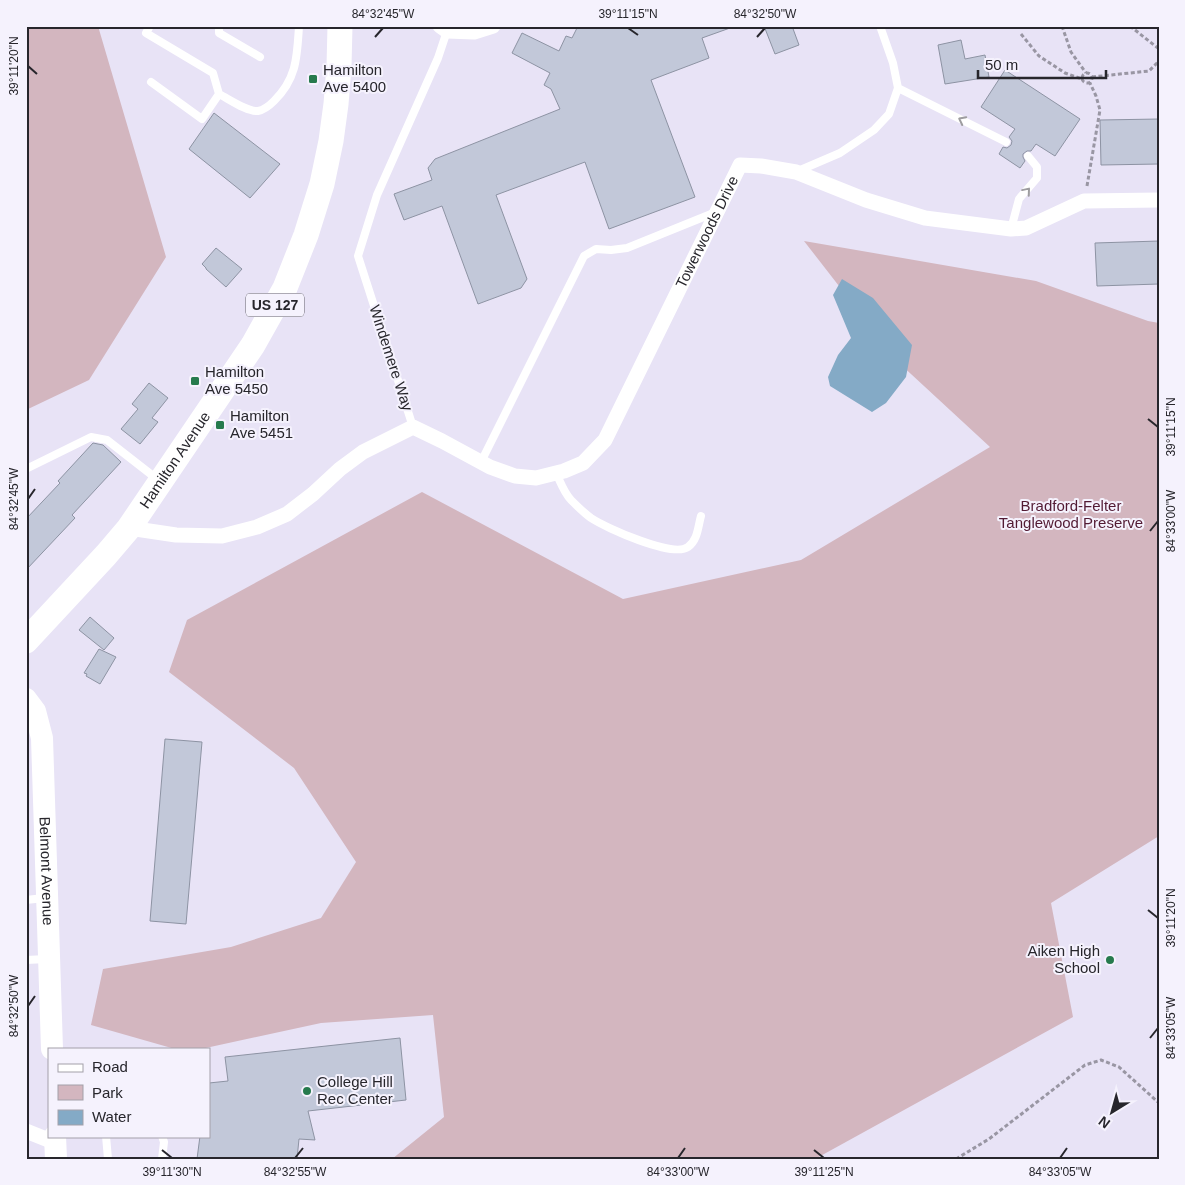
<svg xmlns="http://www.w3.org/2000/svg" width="1185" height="1185" viewBox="0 0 1185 1185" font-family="Arial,sans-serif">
	<rect width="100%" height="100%" fill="#e8e3f6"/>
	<path fill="#d3b6bf" d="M 26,26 L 98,26 L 166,257 L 89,380 L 26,410 Z
		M 804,241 L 1036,281 L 1148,321 L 1159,323 L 1159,836 L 1051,903 L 1073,1017 L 815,1159 L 392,1159 L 444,1117 L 433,1015 L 321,1023 L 201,1049 L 175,1049 L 91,1025 L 103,969 L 231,947 L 321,918 L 356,862 L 294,768 L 169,672 L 187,620 L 422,492 L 623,599 L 801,560 L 990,447 L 898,362 Z"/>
	<path fill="#84aac6" d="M 842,279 L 873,298 L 912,345 L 906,377 L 886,403 L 872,412 L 830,386 L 828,377 L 838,355 L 851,338 L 833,295 Z"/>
	<path fill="#c2c8d9" stroke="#8d93a3" d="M 578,26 L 730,26 L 730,28 L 702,38 L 709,58 L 651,80 L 695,197 L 609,229 L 585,162 L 496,195 L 527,279 L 521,288 L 478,304 L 442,206 L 404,220 L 394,194 L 432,180 L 428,168 L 435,159 L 560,109 L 551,89 L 544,85 L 550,73 L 512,53 L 522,33 L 559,51 L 566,36 L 572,38 Z
		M 764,26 L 792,26 L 799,45 L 775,54 Z
		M 961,40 L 965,59 L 985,55 L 989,77 L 945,84 L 938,45 Z
		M 1005,70 L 1080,119 L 1055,156 L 1036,144 L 1031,151 L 1027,151 L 1023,154 L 1023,157 L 1025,161 L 1020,168 L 999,154 L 1003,147 L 1007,148 L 1011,145 L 1012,141 L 1009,137 L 1015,129 L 981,107 Z
		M 214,113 L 280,164 L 250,198 L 189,149 Z
		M 1159,119 L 1159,164 L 1101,165 L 1100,120 Z
		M 1159,241 L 1159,284 L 1097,286 L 1095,243 Z
		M 216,248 L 242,269 L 226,287 L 206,269 L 206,268 L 202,264 Z
		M 149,383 L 168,398 L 152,418 L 158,422 L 140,444 L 121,429 L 138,409 L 132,404 Z
		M 93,443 L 103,445 L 121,462 L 72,515 L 75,518 L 26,570 L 26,519 L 60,483 L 58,481 Z
		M 90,617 L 114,638 L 104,650 L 79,630 Z
		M 99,649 L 116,657 L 100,684 L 86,676 L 87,674 L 84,673 Z
		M 165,739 L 202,742 L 186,924 L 150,921 Z
		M 400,1038 L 406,1100 L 308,1111 L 315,1140 L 299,1139 L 297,1159 L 197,1159 L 200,1136 L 209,1136 L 209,1083 L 228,1081 L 225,1057 Z"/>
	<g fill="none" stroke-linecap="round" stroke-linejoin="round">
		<path stroke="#9996a3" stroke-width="3" stroke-dasharray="4 2.5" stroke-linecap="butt" d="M 1062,26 L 1071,52 L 1086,73
			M 1130,26 L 1159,49
			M 1021,34 L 1039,56 L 1065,73 L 1082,79
			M1082 78a5 5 0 1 1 10 0a5 5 0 1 1-10 0Z
			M 1092,77 L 1149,71 L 1159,61
			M 1087,186 L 1100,110 L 1096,96 L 1090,83
			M 956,1159 L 989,1139 L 1085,1065 L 1101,1060 L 1119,1067 L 1159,1103"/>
		<path stroke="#fff" stroke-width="8" d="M 150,26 L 146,33 L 213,73 L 219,94 C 229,99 247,112 258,111 C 264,110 270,105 274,101 C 297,78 297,57 299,26
			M 219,26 L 219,33 L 260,57
			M 151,82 L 202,119 L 219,94
			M 898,88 L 1006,142
			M 798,171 L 840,153 L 874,130 L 889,114 L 898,88 L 893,63 L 880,26
			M 1011,229 L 1019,199 L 1037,178 L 1037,167 L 1028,156
			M 413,427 L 358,256 L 377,195 L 438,58 L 447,31
			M 481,462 L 584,256 L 596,249 L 611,250 L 627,248 L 716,212
			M 26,469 L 91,437 L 107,440 L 157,479
			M 556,473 C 560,481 564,493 571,500 C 577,506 584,513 591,518 C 606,528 673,558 688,547 C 698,540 698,526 701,516
			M 26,900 L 44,898
			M 26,960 L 47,959
			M 106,1136 L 108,1159
			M 162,1159 L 164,1142 L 162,1136"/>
		<g stroke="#fff" stroke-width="15">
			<path d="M 440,26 L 447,31 L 474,32 L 493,26"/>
			<path id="s1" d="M 129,528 L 176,535 L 222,536 L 257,527 L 287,514 L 313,494 L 340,469 L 363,452 L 413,427 L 442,441 L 490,467 L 515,476 L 536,478 L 564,471 L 583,463 L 605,440 L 740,165 L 761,166 L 796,172 L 866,200 L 925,218 L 1011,229 L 1026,228 L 1084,201 L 1159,200"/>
			<path d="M 26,1131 L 56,1143"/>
		</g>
		<g stroke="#fff" stroke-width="22">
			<path id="s2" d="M 26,699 L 35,711 L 42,738 L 52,1049"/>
			<path d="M 55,1136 L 56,1159"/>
		</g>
		<path stroke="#fff" stroke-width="25" id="s3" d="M 26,641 L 106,555 L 129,528 L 253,345 L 285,288 L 306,235 L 322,184 L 331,141 L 336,104 L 339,66 L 340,26"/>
	</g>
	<defs><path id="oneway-chevron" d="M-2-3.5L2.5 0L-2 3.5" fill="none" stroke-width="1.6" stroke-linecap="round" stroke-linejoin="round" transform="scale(1.25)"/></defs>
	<g stroke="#9e9da0">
		<use href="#oneway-chevron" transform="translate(962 120) rotate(-153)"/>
		<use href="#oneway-chevron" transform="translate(1027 191) rotate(-50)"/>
	</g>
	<path fill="none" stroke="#27262c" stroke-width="2" d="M 628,28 L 638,35M 375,37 L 383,28M 757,37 L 765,28M 28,66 L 37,74M 1148,419 L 1158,427M 28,499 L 35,489M 1150,531 L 1158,521M 1148,910 L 1158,918M 28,1006 L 35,996M 1150,1038 L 1158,1028M 162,1150 L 172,1158M 814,1150 L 824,1158M 295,1158 L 303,1148M 678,1158 L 685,1148M 1060,1158 L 1067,1148"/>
	<g fill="#267a4d" stroke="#f5f2fd" stroke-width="2">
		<rect x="308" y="74" width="10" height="10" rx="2.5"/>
		<rect x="190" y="376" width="10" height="10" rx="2.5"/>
		<rect x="215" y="420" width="10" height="10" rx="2.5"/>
		<circle cx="1110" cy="960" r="5"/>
		<circle cx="307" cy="1091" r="5"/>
	</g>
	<g text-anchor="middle" stroke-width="4" stroke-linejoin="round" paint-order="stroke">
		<rect fill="#f5f2fd" stroke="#65636b" stroke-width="1" x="246" y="293.5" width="58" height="23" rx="4"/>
		<g font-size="14" font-weight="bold" fill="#27262c">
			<text x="275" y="310">US 127</text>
		</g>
		<g font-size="15" fill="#27262c" stroke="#f5f2fd" text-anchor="start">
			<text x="323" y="75">Hamilton<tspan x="323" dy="17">Ave 5400</tspan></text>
			<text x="205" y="377">Hamilton<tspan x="205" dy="17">Ave 5450</tspan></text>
			<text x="230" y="421">Hamilton<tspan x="230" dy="17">Ave 5451</tspan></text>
			<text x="1100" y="956" text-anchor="end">Aiken High<tspan x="1100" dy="17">School</tspan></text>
			<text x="317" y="1087">College Hill<tspan x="317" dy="17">Rec Center</tspan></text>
		</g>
		<g font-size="15" fill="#27262c" stroke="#f5f2fd">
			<text dy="5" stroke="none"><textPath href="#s1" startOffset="764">Towerwoods Drive</textPath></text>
			<text transform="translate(391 358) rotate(72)" y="5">Windemere Way</text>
			<text dy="5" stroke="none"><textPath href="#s3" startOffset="235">Hamilton Avenue</textPath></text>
			<text dy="5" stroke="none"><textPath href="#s2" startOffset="176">Belmont Avenue</textPath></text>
		</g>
		<g font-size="15" fill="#521a33" stroke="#f5f2fd">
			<text x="1071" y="511">Bradford-Felter<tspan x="1071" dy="17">Tanglewood Preserve</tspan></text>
		</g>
	</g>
	<rect width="1185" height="1185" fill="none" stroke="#f5f2fd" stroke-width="55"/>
	<rect x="48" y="1048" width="162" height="90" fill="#f5f2fd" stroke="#a3a0a9"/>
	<rect x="58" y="1064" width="25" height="8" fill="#ffffff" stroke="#a3a0a9"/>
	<text x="92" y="1072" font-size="15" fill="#27262c">Road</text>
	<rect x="58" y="1085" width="25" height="15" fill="#d3b6bf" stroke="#a3a0a9"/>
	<text x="92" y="1098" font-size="15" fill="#27262c">Park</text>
	<rect x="58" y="1110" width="25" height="15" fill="#84aac6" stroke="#a3a0a9"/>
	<text x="92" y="1122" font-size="15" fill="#27262c">Water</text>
	<g transform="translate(1112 1112) rotate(217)" stroke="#f5f2fd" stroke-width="4" paint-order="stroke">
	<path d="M0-4L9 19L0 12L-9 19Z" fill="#27262c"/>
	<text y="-8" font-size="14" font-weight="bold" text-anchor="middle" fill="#27262c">N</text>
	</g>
	<path d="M978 70v8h128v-8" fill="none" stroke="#27262c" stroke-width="2.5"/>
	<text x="985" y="70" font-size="15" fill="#27262c" stroke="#f5f2fd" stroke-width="4" paint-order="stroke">50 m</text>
	<rect x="28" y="28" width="1130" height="1130" fill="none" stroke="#27262c" stroke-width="2"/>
	<g font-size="12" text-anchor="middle" fill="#27262c">
		<text x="383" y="18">84°32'45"W</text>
		<text x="628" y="18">39°11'15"N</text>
		<text x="765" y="18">84°32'50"W</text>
		<text transform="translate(14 66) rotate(-90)" y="4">39°11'20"N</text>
		<text transform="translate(1171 427) rotate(-90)" y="4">39°11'15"N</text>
		<text transform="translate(14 499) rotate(-90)" y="4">84°32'45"W</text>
		<text transform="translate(1171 521) rotate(-90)" y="4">84°33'00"W</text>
		<text transform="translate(1171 918) rotate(-90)" y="4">39°11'20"N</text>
		<text transform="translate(14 1006) rotate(-90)" y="4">84°32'50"W</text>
		<text transform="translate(1171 1028) rotate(-90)" y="4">84°33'05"W</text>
		<text x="172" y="1176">39°11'30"N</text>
		<text x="295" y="1176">84°32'55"W</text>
		<text x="678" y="1176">84°33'00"W</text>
		<text x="824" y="1176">39°11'25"N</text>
		<text x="1060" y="1176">84°33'05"W</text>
	</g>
</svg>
